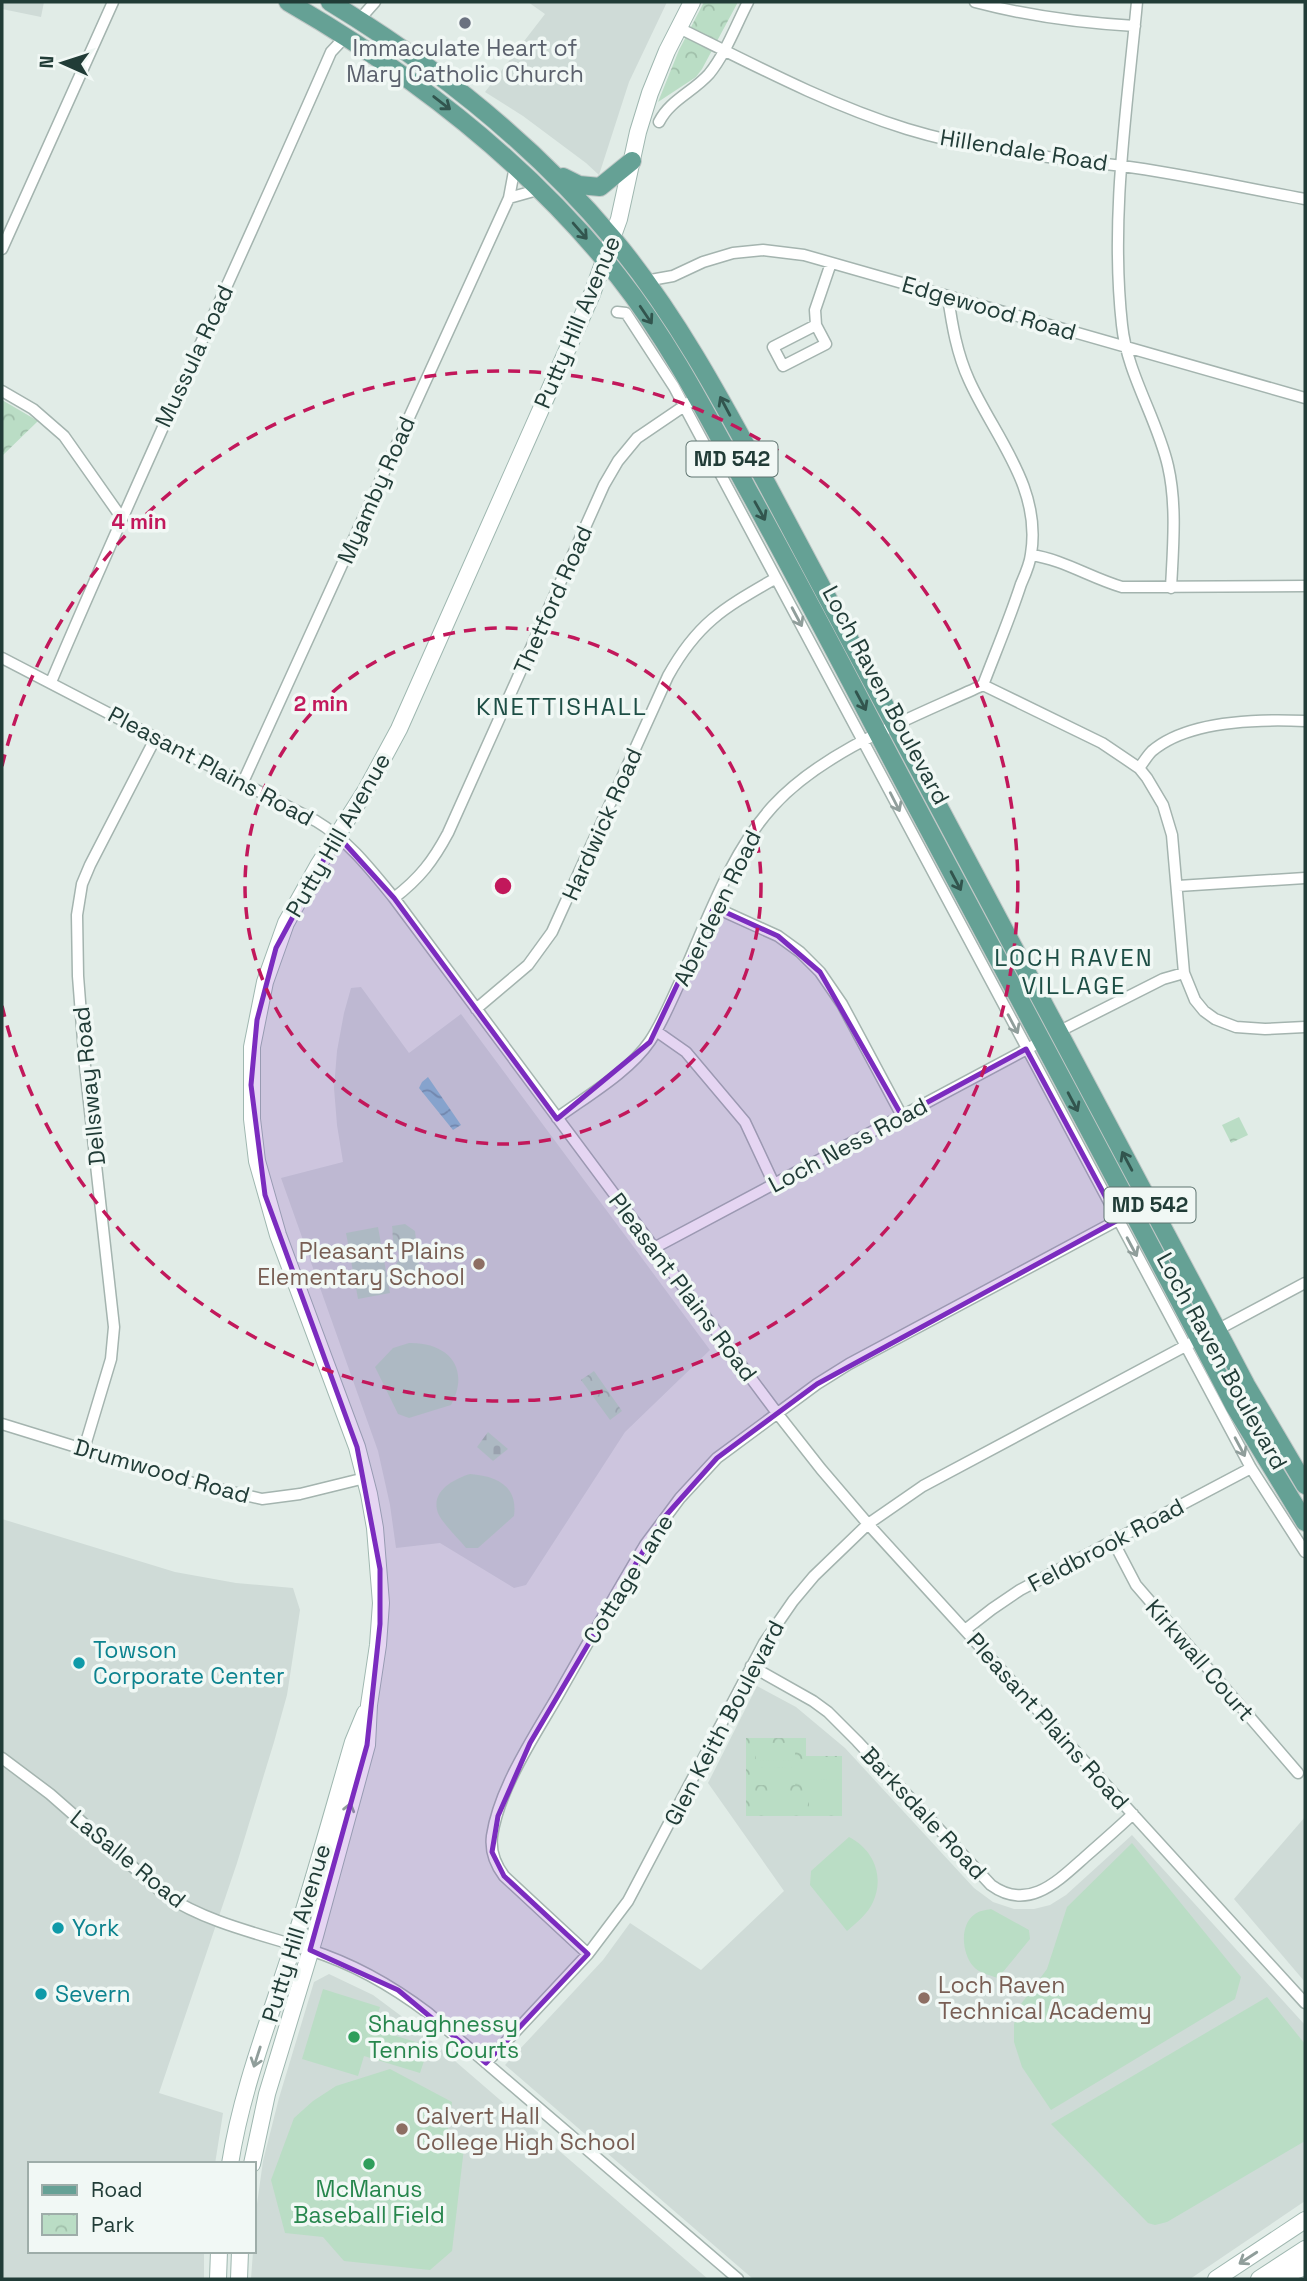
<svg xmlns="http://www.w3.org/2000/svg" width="1307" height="2281" viewBox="0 0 1307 2281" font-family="'Space Grotesk',sans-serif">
	<defs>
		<pattern id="cemetery-stones" width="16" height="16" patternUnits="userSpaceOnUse" patternTransform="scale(1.75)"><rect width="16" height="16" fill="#baddc5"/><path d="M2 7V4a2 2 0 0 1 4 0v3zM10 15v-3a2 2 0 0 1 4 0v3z" fill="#a0bfaa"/></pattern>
		<pattern id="park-crowns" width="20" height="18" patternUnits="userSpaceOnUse" patternTransform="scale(1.75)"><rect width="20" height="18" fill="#baddc5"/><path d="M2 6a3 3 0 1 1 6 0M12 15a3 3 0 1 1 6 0" fill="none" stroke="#a0bfaa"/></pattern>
		<pattern id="water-waves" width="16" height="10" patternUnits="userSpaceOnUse" patternTransform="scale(1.75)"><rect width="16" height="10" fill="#89c1d1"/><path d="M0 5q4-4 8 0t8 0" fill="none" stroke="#709eaa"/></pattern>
	</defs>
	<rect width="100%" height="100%" fill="#e1ece7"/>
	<path fill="#cfdbd7" d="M 2,2 L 44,2 L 41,17 L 2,9 Z
		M 528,2 L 667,2 L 629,82 L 599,175 L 586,163 L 523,116 L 485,92 L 545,14 Z
		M 361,987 L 409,1053 L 461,1014 L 710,1350 L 625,1432 L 526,1585 L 514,1588 L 440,1543 L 396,1548 L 390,1505 L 378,1451 L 281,1178 L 343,1162 L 337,1125 L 334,1088 L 337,1051 L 344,1013 L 351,988 Z
		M 2,1519 L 175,1572 L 236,1583 L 293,1588 L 300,1610 L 287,1695 L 274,1742 L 237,1863 L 159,2093 L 223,2113 L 215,2164 L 30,2164 L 30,2251 L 204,2251 L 204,2279 L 2,2279 Z
		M 757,1686 L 796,1707 L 845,1748 L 974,1888 L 993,1902 L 1014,1909 L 1034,1909 L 1050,1905 L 1066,1895 L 1132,1835 L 1305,2025 L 1305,2201 L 1190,2279 L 753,2279 L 505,2065 L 603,1960 L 630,1923 L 701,1970 L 784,1891 L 708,1783 Z
		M 1305,1817 L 1305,1982 L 1234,1899 Z
		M 329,1974 L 373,1995 L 412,2024 L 708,2279 L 251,2279 L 256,2211 L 263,2161 L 279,2098 L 314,1982 Z"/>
	<path fill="url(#cemetery-stones)" d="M 488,1432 L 508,1449 L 493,1461 L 477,1447 Z"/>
	<path fill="url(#park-crowns)" d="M 704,2 L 738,2 L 702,69 L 696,77 L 658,102 L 679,50 Z
		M 2,400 L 38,421 L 2,456 Z
		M 1239,1117 L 1248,1135 L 1231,1143 L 1222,1125 Z
		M 405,1224 L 415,1231 L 420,1275 L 399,1276 L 396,1264 C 402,1254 398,1252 394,1243 C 392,1239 393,1231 392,1226 Z
		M 594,1371 L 622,1411 L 610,1420 L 581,1380 Z
		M 746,1738 L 806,1738 L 806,1756 L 842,1756 L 842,1816 L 746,1816 Z"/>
	<path fill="#baddc5" d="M 378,1227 L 390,1293 L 358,1299 L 346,1233 Z
		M 409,1343 C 448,1342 471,1368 451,1405 L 409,1418 L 398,1414 L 375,1367 L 393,1348 Z
		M 470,1474 C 497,1476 518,1486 514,1516 L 478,1548 L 466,1548 C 459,1539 442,1523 438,1513 C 430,1491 454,1479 470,1474 Z
		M 756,1743 L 795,1743 L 795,1761 L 756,1760 Z
		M 807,1757 L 841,1757 L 841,1780 L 807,1779 Z
		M 756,1767 L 795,1768 L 795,1785 L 756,1785 Z
		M 809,1782 L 838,1782 L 838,1796 L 809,1796 Z
		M 756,1792 L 794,1792 L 794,1810 L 756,1810 Z
		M 809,1799 L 838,1799 L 838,1814 L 809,1814 Z
		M 849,1837 C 873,1849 885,1876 873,1902 C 868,1914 856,1923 847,1931 L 810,1885 L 811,1871 Z
		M 1132,1843 L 1241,1977 L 1235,1999 L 1051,2110 L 1022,2067 L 1014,2042 L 1014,2024 L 1021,2004 L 1047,1969 L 1067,1907 Z
		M 991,1909 L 1029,1930 L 1030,1939 L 998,1978 C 989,1975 979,1973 973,1966 C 962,1953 959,1925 975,1914 C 979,1911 986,1910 991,1909 Z
		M 323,1989 L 380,2007 L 373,2029 L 429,2046 L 420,2073 L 364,2056 L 358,2076 L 302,2059 Z
		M 1267,1997 L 1305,2044 L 1305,2141 L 1167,2222 L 1155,2225 L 1148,2223 L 1051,2124 Z
		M 390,2069 L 452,2102 L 448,2129 L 464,2148 L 452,2251 L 430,2270 L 344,2261 L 323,2237 L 285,2233 L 271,2180 L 294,2118 L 313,2101 L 336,2086 Z"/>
	<path fill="url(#water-waves)" d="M 428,1077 L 461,1125 L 453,1130 L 419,1088 L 422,1082 Z"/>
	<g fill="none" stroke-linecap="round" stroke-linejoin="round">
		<defs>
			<path id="street" d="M 975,2 C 1028,16 1080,23 1135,26
				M 1137,2 C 1127,108 1110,218 1122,325 C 1127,374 1157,418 1168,466 C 1177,505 1173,548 1171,588
				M 359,20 L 375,2
				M 679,28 C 754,65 827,104 907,129 C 979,151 1048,157 1122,166 C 1183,174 1244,188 1305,199
				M 659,122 C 670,100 693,92 709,74 C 726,53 736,25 748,2
				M 509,198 L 541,189
				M 2,249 L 113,2
				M 645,281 L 673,276 L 703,262 L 733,253 L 763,250 L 804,255 L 1305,398
				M 948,297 C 952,325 957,354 969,380 C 994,436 1042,487 1031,554 C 1030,564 1025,575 1021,584 C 1010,618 996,651 983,685
				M 617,312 L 626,313 L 674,387 L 1251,1468 L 1305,1552
				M 816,325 L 773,347 L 783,366 L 826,344 L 816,325 L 815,310 L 831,263
				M 2,391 L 33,409 L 64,436 L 121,517
				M 1031,555 C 1062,559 1091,578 1122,587 L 1305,586
				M 2,658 L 316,821 C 348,840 371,870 394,898 L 777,1413 L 821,1469 L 868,1524 L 1305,2003
				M 51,682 C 141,470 239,263 331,52 L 346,36
				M 983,685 L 1102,743 L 1139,768 L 1147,778 L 1163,805 L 1172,835 L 1184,973 L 1195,1000 L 1204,1011 L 1215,1019 L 1236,1027 L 1265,1029 L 1305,1027
				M 1139,768 C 1143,763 1147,756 1152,751 C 1188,720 1260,719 1305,721
				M 243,782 L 509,198 L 515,166
				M 1178,886 L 1305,878
				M 394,898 C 420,878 433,861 448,833 L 604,485 L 618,461 L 637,438 L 690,402
				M 714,907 L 778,936 L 800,952 L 820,972 L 842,1004 L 902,1116
				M 476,1009 L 528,965 L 552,932 L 668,676 C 698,622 724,608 776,578
				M 656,1031 L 686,1052 L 745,1122 L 774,1184
				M 1058,1032 L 1163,979 L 1184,973
				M 557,1118 C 587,1096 629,1072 650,1041 C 662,1023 670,1003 679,984 C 705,926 730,853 773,806 C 824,750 914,717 983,685
				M 654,1248 L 1042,1041
				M 1217,1330 L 1305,1283
				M 2,1424 L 193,1483 L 262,1499 L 300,1494 L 365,1478
				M 84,1449 L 111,1359 L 114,1327 L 85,1066 L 78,976 L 77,915 L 82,884 L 90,865 L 156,737
				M 1113,1541 L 1136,1585 L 1298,1773
				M 965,1630 L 992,1609 L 1020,1590 L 1251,1468
				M 751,1666 L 813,1701 L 828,1712 L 857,1741 L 991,1885 C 1028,1912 1058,1881 1085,1857 C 1101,1843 1117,1829 1133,1814
				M 2,1758 L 50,1794 L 165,1895 C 210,1924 261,1934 310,1950 C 354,1964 391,1985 428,2013 L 738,2279
				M 588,1954 L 504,1876 C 495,1864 490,1852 492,1836 C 499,1789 533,1738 557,1697 C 586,1646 615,1595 645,1545 L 680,1498 L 717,1458 L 817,1384 L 849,1364 L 1118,1220
				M 486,2063 L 588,1954 L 628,1901 L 764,1643 L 793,1601 L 814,1576 L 868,1524 L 923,1486 L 1191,1343"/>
			<path id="secondary" d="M 230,2164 C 241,2093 267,2026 289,1958 C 312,1887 332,1814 353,1742 L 365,1713
				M 252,2164 L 267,2094 L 315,1936 L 367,1745 L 369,1705 L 378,1645 L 381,1603 L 375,1528 L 369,1494 L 357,1447 L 278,1235 L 257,1161 L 252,1119 L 252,1047 L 265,982 L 286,923 L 319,864 L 366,790 L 399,729 L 592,294 L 619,219 L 638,132 L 650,93 L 667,51 L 692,2
				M 218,2279 L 219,2251
				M 239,2279 L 240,2251
				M 1216,2279 L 1305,2220
				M 1259,2279 L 1305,2249
				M 1274,2279 L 1305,2267"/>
			<path id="primary" d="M 288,2 C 413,74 527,162 618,276 C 670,342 708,417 748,490 C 804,591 857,694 911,796 C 1019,999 1129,1202 1235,1407 L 1305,1522
				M 330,2 C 437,67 534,144 614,240 C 677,316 723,403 770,490 C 822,586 873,684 925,781 C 1032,982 1140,1183 1246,1385 L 1305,1485
				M 563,177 L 579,185 L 600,187 L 632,161"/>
		</defs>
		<use href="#street" stroke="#a4b4af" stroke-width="13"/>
		<use href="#secondary" stroke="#9fb7b0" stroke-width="18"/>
		<use href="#primary" stroke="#c1c8c7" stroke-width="20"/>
		<use href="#street" stroke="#fff" stroke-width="10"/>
		<use href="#secondary" stroke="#fff" stroke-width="16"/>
		<use href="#primary" stroke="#65a195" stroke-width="18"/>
	</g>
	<defs><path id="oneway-shaft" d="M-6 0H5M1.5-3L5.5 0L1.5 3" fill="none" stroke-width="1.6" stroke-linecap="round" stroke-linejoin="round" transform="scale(1.75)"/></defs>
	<g stroke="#32554e">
		<use href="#oneway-shaft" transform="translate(442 103) rotate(38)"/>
		<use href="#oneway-shaft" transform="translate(580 231) rotate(49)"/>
		<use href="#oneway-shaft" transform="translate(646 315) rotate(56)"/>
		<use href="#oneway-shaft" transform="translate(725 406) rotate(-118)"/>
		<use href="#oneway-shaft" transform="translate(760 511) rotate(61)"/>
		<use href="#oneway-shaft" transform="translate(861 701) rotate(62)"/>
		<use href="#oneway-shaft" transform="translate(956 881) rotate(62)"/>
		<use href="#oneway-shaft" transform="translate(1073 1102) rotate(62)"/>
		<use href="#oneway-shaft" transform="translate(1127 1161) rotate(-118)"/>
	</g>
	<g stroke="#909e9b">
		<use href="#oneway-shaft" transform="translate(797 617) rotate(62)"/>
		<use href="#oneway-shaft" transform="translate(895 802) rotate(63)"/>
		<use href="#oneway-shaft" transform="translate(1013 1024) rotate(62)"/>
		<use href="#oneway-shaft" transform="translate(1132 1247) rotate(62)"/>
		<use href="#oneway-shaft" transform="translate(1240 1447) rotate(62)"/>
		<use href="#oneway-shaft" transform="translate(348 1813) rotate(-75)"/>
		<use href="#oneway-shaft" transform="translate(257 2057) rotate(108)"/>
		<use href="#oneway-shaft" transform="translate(1248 2258) rotate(147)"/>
	</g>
	<path fill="#7b2cbf" fill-opacity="0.2" stroke="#7b2cbf" stroke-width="5" stroke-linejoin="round" d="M 337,835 L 394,898 L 557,1119 L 650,1042 L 714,907 L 778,936 L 820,972 L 902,1116 L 1026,1049 L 1118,1220 L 817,1384 L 717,1458 L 661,1521 L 530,1743 L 498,1816 L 492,1852 L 504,1876 L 588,1954 L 486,2063 L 398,1990 L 310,1950 L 367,1745 L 380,1624 L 380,1569 L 357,1447 L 265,1195 L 251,1085 L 257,1020 L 276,948 Z"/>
	<g fill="none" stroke="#c2185b" stroke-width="3.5" stroke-dasharray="12 9">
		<circle cx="503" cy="886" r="258"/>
		<path d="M2 766A515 515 0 1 1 2 1006"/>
	</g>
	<circle fill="#6b7280" stroke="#f1f8f5" stroke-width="2.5" cx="465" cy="23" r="7"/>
	<g fill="#8d6e63" stroke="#f1f8f5" stroke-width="2.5">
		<circle cx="479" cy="1264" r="7"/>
		<circle cx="924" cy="1998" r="7"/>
		<circle cx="402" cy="2129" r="7"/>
	</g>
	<g fill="#0f9aa8" stroke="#f1f8f5" stroke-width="2.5">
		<circle cx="79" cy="1663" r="7"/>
		<circle cx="58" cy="1928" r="7"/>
		<circle cx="41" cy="1994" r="7"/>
	</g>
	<g fill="#2e9e5b" stroke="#f1f8f5" stroke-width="2.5">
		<circle cx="354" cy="2037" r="7"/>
		<circle cx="369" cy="2164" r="7"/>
	</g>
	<g text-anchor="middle" stroke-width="7" stroke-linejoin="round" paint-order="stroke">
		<g fill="#f1f8f5" stroke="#5f7470" stroke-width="2">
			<rect x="686.5" y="441.5" width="91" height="35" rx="5"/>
			<rect x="1104.5" y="1187.5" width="91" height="35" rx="5"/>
		</g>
		<g font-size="21" font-weight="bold" fill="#213c37">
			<text x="732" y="466">MD 542</text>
			<text x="1150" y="1212">MD 542</text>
		</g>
		<g font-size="23" fill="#5b616d" stroke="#f1f8f5">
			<text x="465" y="56">Immaculate Heart of<tspan x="465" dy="26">Mary Catholic Church</tspan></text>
		</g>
		<g font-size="23" fill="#213c37" stroke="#f1f8f5">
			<text transform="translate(1024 150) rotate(9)" y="8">Hillendale Road</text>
			<text transform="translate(989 308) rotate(16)" y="8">Edgewood Road</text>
			<text transform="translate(577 322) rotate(-67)" y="8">Putty Hill Avenue</text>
			<text transform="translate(194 356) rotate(-65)" y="8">Mussula Road</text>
			<text transform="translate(376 490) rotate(-66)" y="8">Myamby Road</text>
			<text transform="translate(553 600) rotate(-66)" y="8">Thetford Road</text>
			<text transform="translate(886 695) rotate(62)" y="8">Loch Raven Boulevard</text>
			<text transform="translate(211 766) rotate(28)" y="8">Pleasant Plains Road</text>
			<text transform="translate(602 824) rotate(-66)" y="8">Hardwick Road</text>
			<text transform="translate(338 835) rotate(-60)" y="8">Putty Hill Avenue</text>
			<text transform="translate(717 908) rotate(-64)" y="8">Aberdeen Road</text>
			<text transform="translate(89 1086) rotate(-96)" y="8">Dellsway Road</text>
			<text transform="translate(848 1145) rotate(-28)" y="8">Loch Ness Road</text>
			<text transform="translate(683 1287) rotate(53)" y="8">Pleasant Plains Road</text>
			<text transform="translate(1222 1361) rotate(61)" y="8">Loch Raven Boulevard</text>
			<text transform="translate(162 1471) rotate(16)" y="8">Drumwood Road</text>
			<text transform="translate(1106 1545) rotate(-28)" y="8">Feldbrook Road</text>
			<text transform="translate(628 1579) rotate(-58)" y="8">Cottage Lane</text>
			<text transform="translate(1200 1660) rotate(49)" y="8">Kirkwall Court</text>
			<text transform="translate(1048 1721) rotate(48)" y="8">Pleasant Plains Road</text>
			<text transform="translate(724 1723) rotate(-62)" y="8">Glen Keith Boulevard</text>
			<text transform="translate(924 1813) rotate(47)" y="8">Barksdale Road</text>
			<text transform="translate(128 1859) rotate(39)" y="8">LaSalle Road</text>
			<text transform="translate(296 1933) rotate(-73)" y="8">Putty Hill Avenue</text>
		</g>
		<g font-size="23" fill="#785e54" stroke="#f1f8f5" text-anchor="start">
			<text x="465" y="1259" text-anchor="end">Pleasant Plains<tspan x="465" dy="26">Elementary School</tspan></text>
			<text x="938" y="1993">Loch Raven<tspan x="938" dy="26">Technical Academy</tspan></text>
			<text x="416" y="2124">Calvert Hall<tspan x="416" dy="26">College High School</tspan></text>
		</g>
		<g font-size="23" fill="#0d838f" stroke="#f1f8f5" text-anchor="start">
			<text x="93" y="1658">Towson<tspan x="93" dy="26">Corporate Center</tspan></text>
			<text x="72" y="1936">York</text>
			<text x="55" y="2002">Severn</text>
		</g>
		<g font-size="23" fill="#27864d" stroke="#f1f8f5" text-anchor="start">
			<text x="368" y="2032">Shaughnessy<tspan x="368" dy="26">Tennis Courts</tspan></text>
			<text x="369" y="2197" text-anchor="middle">McManus<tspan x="369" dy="26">Baseball Field</tspan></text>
		</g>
		<g font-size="24" letter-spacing="2" fill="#1d4e45" stroke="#f1f8f5">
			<text x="562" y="715">KNETTISHALL</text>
			<text x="1074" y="966">LOCH RAVEN<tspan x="1074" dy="28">VILLAGE</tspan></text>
		</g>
	</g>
	<circle cx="503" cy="886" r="10" fill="#c2185b" stroke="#f1f8f5" stroke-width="3.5"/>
	<g font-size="21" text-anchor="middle" font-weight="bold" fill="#c2185b" stroke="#f1f8f5" stroke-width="7" stroke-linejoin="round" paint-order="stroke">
		<text x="139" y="529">4 min</text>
		<text x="321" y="711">2 min</text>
	</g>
	<rect width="1307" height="2281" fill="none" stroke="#213c37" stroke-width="7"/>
	<rect x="28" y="2162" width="228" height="91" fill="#f1f8f5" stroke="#9eada9" stroke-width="2"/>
	<rect x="42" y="2185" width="35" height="10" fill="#65a195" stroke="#9eada9" stroke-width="2"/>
	<text x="91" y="2197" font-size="21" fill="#213c37">Road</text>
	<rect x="42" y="2214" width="35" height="21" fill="url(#park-crowns)" stroke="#9eada9" stroke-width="2"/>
	<text x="91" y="2232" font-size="21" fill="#213c37">Park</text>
	<g transform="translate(63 63) rotate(273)" stroke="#f1f8f5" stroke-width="5" paint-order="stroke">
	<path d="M0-5L12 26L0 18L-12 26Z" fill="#213c37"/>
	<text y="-10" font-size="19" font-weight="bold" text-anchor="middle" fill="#213c37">N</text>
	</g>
</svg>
